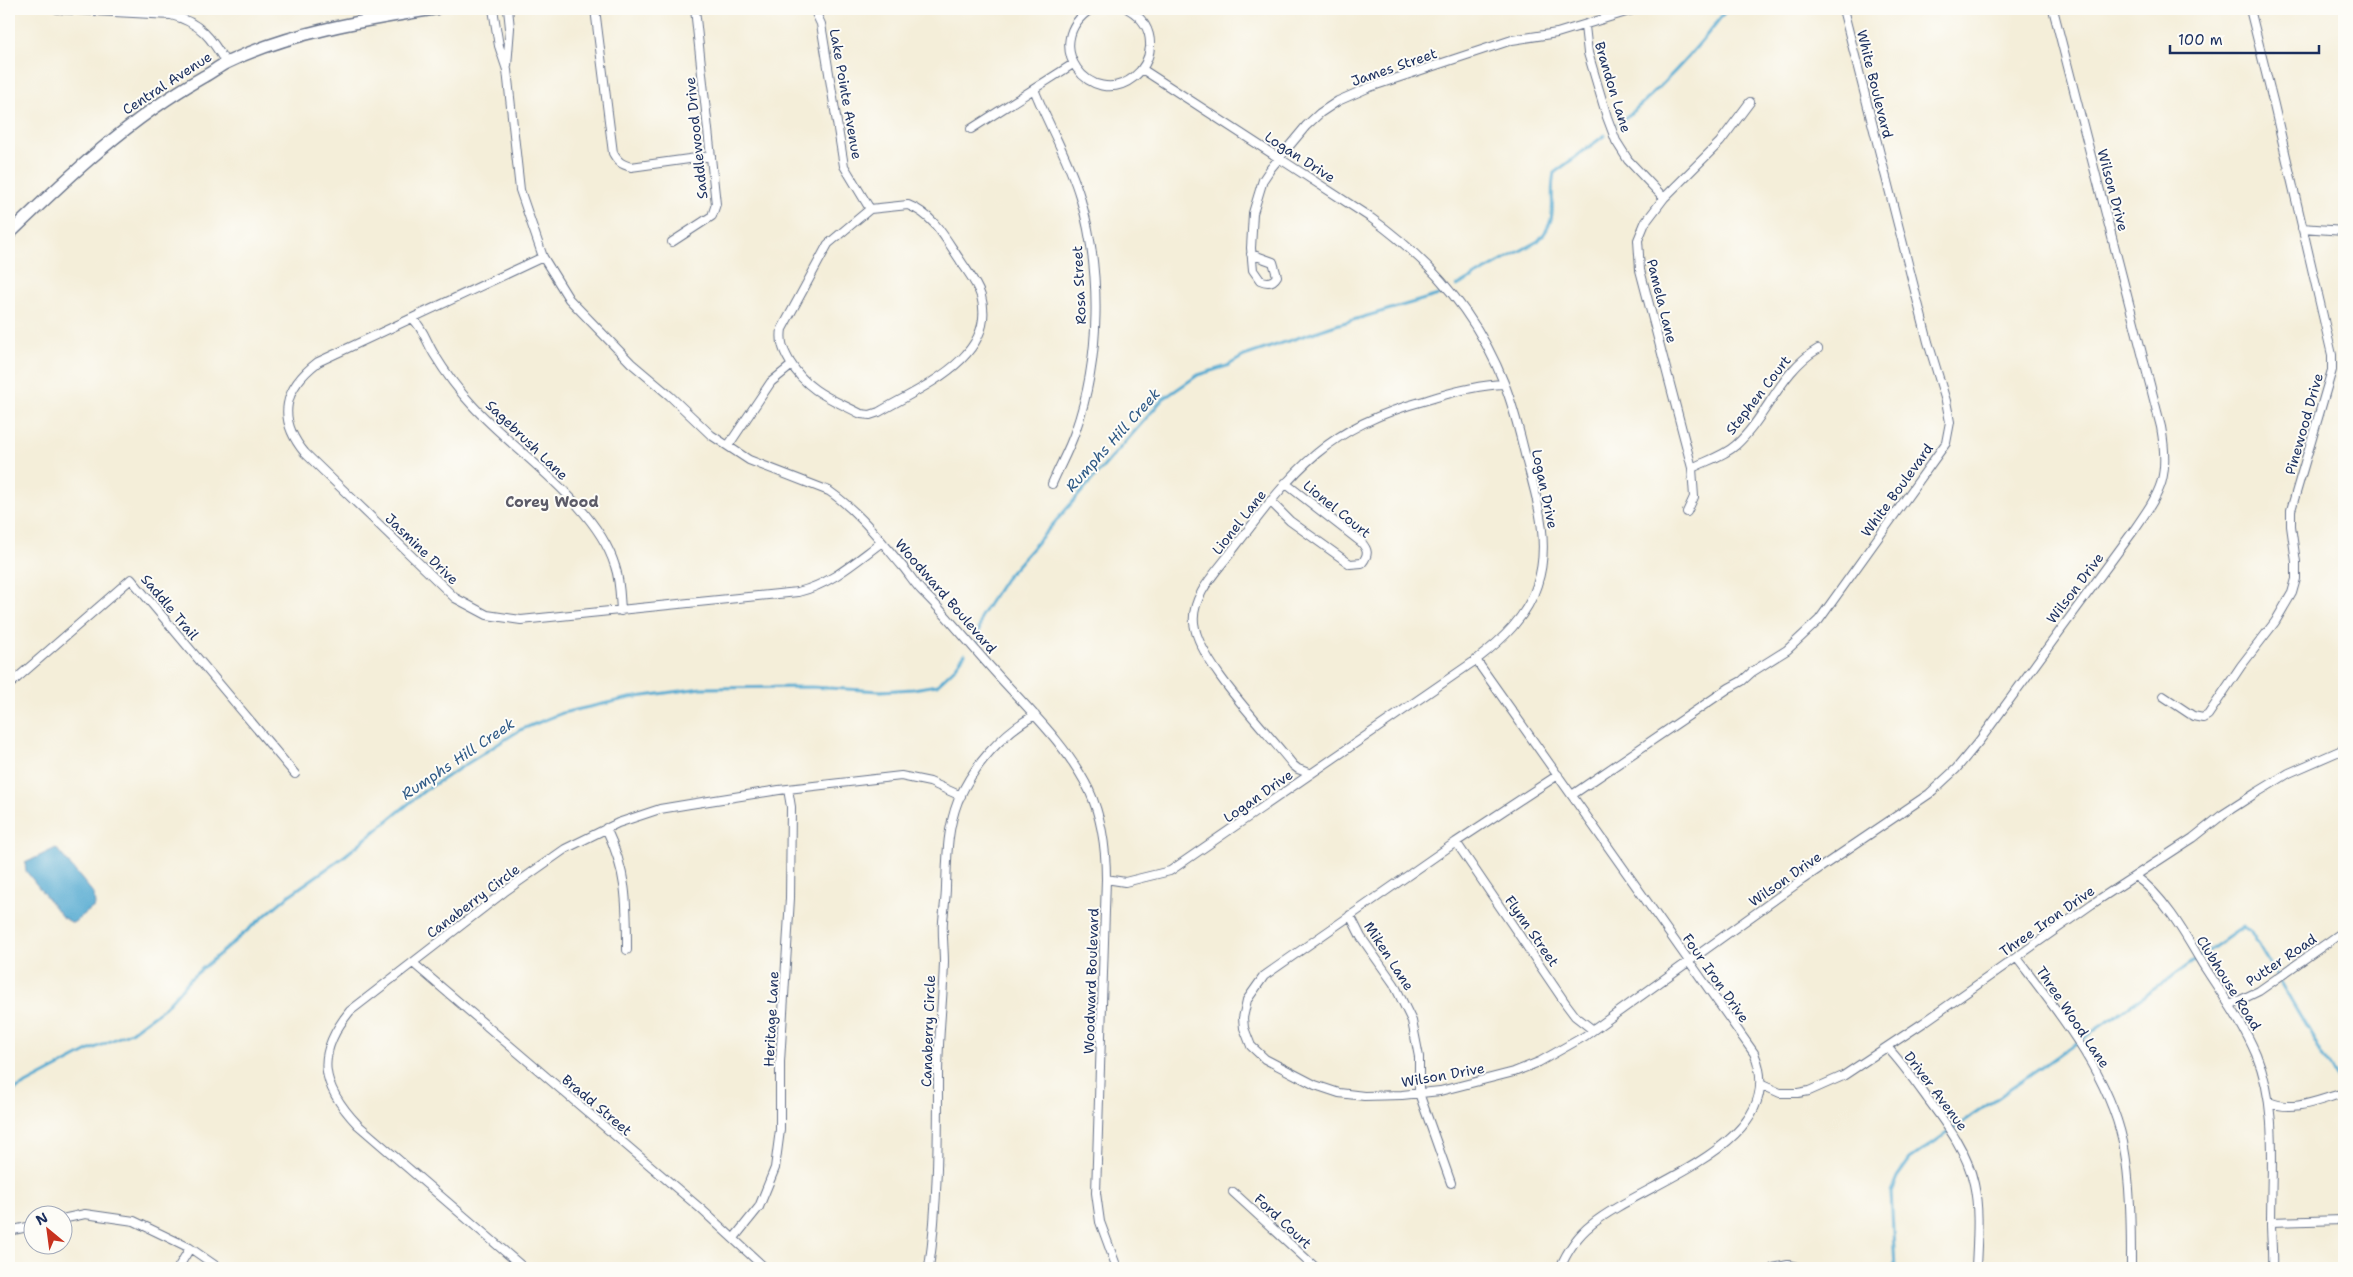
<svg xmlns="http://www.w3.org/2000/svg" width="2353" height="1277" viewBox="0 0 2353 1277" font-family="'Shantell Sans',sans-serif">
	<rect width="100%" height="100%" fill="#fdfcf7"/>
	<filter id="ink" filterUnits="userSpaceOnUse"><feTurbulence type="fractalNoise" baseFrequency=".02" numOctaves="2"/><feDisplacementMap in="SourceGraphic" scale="10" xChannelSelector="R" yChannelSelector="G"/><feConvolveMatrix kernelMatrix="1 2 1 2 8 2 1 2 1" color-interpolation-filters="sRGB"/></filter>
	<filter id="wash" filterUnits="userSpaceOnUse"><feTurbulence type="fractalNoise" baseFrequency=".0096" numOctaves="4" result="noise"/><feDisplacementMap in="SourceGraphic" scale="20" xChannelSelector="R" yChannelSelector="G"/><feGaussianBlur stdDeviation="1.12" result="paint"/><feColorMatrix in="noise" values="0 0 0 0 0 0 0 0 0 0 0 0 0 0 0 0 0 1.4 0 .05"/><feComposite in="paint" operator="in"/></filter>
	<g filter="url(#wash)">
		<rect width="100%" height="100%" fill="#f4eed9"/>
		<path fill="#55aad1" stroke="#386c98" d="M 56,848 L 94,894 L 95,906 L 73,923 L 62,917 L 26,871 L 25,863 Z"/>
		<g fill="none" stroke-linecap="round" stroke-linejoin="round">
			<path stroke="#55aad1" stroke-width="3" d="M 1618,124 C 1660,90 1695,52 1727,9
				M 1457,286 L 1538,241 C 1561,217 1548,202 1554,173 L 1605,135
				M 978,641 L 981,616 L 1005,579 L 1163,399 L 1198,375 L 1227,366 L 1244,356 L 1336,325 L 1442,294
				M 9,1093 L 88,1051 L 131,1032 L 165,1007 L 190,979 L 288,896 L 342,858 L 424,791 L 520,730 L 562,713 L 630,698 L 701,688 L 811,687 L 881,691 L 913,689 L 937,685 L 953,670 L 965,654
				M 1895,1268 L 1891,1192 L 1897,1177 L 1910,1159 L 2243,927 L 2250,931 L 2344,1091"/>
		</g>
	</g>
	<g filter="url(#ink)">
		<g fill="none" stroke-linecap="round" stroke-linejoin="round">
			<defs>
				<path id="street" d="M 57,9 L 171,15 C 200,22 212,39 226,63
					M 493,9 L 499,46 L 507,70 L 520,190 L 543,257 L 569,299 L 631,363 L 670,396 L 711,435 L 749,460 L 829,491 C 858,511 880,540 903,567 C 909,574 915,584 922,591 C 948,616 970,645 995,672 C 1028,709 1067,745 1089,790 C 1102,818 1106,849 1106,879 L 1096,1193 L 1100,1222 L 1117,1268
					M 595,9 L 613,153 C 618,162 621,164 631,167 L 711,156
					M 814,9 L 821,24 L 844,166 L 870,209
					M 1091,9 C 1039,43 1091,111 1134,77 C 1144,69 1149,59 1150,47 C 1151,30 1142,17 1128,9
					M 1585,26 L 1588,53 L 1607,117 L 1616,141 L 1628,160 L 1664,198
					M 507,66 L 510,28 L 508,9
					M 1034,89 C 1048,125 1069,159 1080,197 C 1102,271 1101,359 1075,432 C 1069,450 1059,467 1052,484
					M 971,129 L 1073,64
					M 908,205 C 934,215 945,238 960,260 C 967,271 977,283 981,296 C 998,357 921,387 879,412 L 870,415 L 861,414 C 832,399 808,392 790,362 C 783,350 780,342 782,329 L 828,244 L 870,209 Z
					M 2302,228 L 2344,231
					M 672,242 L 712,216 L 716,204 L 695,9
					M 1251,254 L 1273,262 L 1277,276 C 1273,283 1267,283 1260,280 L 1253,270 L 1251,248 L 1253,213 L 1263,180 L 1271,168 L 1306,126 L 1320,113 L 1338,101 L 1370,87 L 1512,40 L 1557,33 L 1636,9
					M 543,257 L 318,362 C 284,388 276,418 305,453 L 455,598 L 487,615 L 521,620 L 798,592 C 831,584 855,562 882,542
					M 413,319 C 423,328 427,343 434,354 C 445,372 459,391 473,406 C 516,453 596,504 615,566 C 620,580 620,596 621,611
					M 728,446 L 771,382 L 792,365
					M 1692,468 C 1706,461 1724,456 1736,445 C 1767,417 1781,370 1818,349
					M 1270,501 L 1290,521 L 1350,564 L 1362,563 C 1369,554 1368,550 1361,542 L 1285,483
					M 1687,512 L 1694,497 L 1692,468 L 1640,270 L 1638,240 L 1645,223 L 1664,198 L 1720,142 L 1750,102
					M 1476,660 L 1754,1053 C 1793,1144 1642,1182 1591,1225 C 1577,1236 1567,1252 1560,1268
					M 9,685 L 131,579 L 295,774
					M 2163,696 L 2193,716 L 2203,718 L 2208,715 L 2241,666 L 2275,622 L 2292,593 L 2296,579 L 2296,562 L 2291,526 L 2291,510 L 2332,370 L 2332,355 L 2326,329 L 2274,105 L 2250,9
					M 1311,774 L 1298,769 L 1293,765 C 1267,731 1199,664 1194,623 C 1191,596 1217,571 1232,551 C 1294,470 1324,428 1427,400 C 1452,392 1478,385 1504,384
					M 1558,775 L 1456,842 L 1264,976 L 1247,1000 L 1243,1018 L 1244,1028 L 1251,1046 L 1265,1059 L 1315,1085 L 1339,1093 L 1364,1096 L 1402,1095 L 1440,1091 L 1514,1072 L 1539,1062 L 1585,1036 L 1802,880 L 1929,794 L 1956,769 L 1980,740 L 2134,530 C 2162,490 2170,477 2161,427 L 2053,9
					M 1572,795 L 1729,688 L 1742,681 L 1752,672 L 1787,650 L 1819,620 L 1946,443 L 1950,422 L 1946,401 L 1928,342 L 1843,9
					M 606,828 C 627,872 627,902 627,950
					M 1456,842 L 1566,1004 L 1575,1016 L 1593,1030
					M 2135,876 C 2163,895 2185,934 2202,963 C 2221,993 2242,1021 2256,1054 C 2278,1107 2271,1167 2271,1223 C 2271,1238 2273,1253 2272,1268
					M 1106,879 L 1125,882 L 1170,871 L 1476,660 C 1502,640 1527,617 1537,585 C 1550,547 1539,504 1528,466 C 1521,439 1515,410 1504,383 C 1477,314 1431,261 1371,218 L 1142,69
					M 1350,915 L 1361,937 L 1394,984 L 1412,1021 L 1419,1057 L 1419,1093 L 1451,1183
					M 2017,958 C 2059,1013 2108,1073 2123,1142 C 2131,1183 2131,1227 2131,1268
					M 413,963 L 701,1209 L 765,1268
					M 2230,1005 L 2259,991 L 2344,931
					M 1887,1047 C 1902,1063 1914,1080 1927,1098 C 1947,1125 1967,1151 1974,1184 C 1980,1211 1977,1241 1976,1268
					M 1760,1084 L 1780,1093 L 1798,1093 L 1809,1091 L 1843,1076 L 1923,1023 L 2092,904 L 2193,838 L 2222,815 L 2256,793 L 2289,773 L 2344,749
					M 2269,1102 C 2293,1113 2321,1099 2344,1093
					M 1233,1192 L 1316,1268
					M 62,1219 L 85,1214 L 134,1221 L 190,1248 L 219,1268
					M 2271,1222 L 2344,1220
					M 9,1231 L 32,1226
					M 734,1238 L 759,1207 L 775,1168 L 780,1130 L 780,1062 L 790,898 L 791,807 L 788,789
					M 178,1268 L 190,1248
					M 524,1268 L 358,1125 C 320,1085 315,1054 350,1011 L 504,892 L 565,849 L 618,823 L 660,809 L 690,804 L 779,790 L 901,776 L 930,782 L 961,796
					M 929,1268 C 938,1205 938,1140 938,1076 C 938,1038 943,1000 944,962 C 944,948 942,935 943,921 C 944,909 946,898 946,887 C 947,857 947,829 958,801 C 973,766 1002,733 1035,715
					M 1773,1268 L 1788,1265 L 1803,1268"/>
				<path id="secondary" d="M 9,234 C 69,176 129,119 203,77 C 211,73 218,67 226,63 C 290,32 366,20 435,9"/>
			</defs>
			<use href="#street" stroke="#677289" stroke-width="10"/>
			<use href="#secondary" stroke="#677289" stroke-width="14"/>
			<use href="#street" stroke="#fff" stroke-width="8"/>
			<use href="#secondary" stroke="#fff" stroke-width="11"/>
		</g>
	</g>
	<g text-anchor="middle" stroke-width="4" stroke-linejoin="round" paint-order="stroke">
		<g font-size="14" fill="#1b2f5e" stroke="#fdfcf7">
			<text transform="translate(1394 67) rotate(-19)" y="5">James Street</text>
			<text transform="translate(167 83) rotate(-33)" y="5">Central Avenue</text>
			<text transform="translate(1875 84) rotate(76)" y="5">White Boulevard</text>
			<text transform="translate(1613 87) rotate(73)" y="5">Brandon Lane</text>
			<text transform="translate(846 94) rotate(80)" y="5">Lake Pointe Avenue</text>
			<text transform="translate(696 138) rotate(-96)" y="5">Saddlewood Drive</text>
			<text transform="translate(1300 157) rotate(33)" y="5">Logan Drive</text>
			<text transform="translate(2113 190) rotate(75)" y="5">Wilson Drive</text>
			<text transform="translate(1079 285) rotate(-93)" y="5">Rosa Street</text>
			<text transform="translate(1662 301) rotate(76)" y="5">Pamela Lane</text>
			<text transform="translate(1758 395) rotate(-52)" y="5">Stephen Court</text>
			<text transform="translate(2304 424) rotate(-74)" y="5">Pinewood Drive</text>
			<text transform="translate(527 440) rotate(44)" y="5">Sagebrush Lane</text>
			<text transform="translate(1545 489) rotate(78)" y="5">Logan Drive</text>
			<text transform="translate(1897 490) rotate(-54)" y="5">White Boulevard</text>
			<text transform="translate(1337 509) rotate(39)" y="5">Lionel Court</text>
			<text transform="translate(1239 522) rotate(-52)" y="5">Lionel Lane</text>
			<text transform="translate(422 549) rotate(44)" y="5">Jasmine Drive</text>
			<text transform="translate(2075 588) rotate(-53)" y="5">Wilson Drive</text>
			<text transform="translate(946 596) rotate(49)" y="5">Woodward Boulevard</text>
			<text transform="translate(170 607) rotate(50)" y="5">Saddle Trail</text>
			<text transform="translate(1258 796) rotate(-35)" y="5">Logan Drive</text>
			<text transform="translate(1785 879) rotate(-35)" y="5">Wilson Drive</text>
			<text transform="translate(473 901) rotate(-37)" y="5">Canaberry Circle</text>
			<text transform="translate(2047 921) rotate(-35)" y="5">Three Iron Drive</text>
			<text transform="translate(1532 931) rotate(55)" y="5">Flynn Street</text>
			<text transform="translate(1389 956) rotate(57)" y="5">Miken Lane</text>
			<text transform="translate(2281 960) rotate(-34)" y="5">Putter Road</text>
			<text transform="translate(1716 978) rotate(55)" y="5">Four Iron Drive</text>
			<text transform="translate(1091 981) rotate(-88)" y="5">Woodward Boulevard</text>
			<text transform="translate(2229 983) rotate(58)" y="5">Clubhouse Road</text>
			<text transform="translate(2073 1017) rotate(56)" y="5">Three Wood Lane</text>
			<text transform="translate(771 1019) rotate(-87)" y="5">Heritage Lane</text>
			<text transform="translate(928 1031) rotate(-88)" y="5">Canaberry Circle</text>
			<text transform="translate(1443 1075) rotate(-10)" y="5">Wilson Drive</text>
			<text transform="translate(1936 1091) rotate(53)" y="5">Driver Avenue</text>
			<text transform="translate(597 1105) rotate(40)" y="5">Bradd Street</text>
			<text transform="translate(1283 1221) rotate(43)" y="5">Ford Court</text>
		</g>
		<g font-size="15" font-style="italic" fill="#2f5a86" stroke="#fdfcf7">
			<text transform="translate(1113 440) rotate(-48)" y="5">Rumphs Hill Creek</text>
			<text transform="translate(458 759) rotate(-34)" y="5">Rumphs Hill Creek</text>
		</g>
		<g font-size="15" font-weight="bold" fill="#5c5b68" stroke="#fdfcf7">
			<text x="552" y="507">Corey Wood</text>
		</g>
	</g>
	<rect width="2353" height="1277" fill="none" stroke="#fdfcf7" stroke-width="30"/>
	<g transform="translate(48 1230) rotate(331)"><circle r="24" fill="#fdfcf7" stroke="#a3aaba"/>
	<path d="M0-4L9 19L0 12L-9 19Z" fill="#c8321e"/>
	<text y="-8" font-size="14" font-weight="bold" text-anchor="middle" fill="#1b2f5e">N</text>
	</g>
	<path d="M2170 45v8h149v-8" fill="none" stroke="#1b2f5e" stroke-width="2.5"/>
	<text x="2178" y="45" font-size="15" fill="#1b2f5e" stroke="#fdfcf7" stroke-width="4" paint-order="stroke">100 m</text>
</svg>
